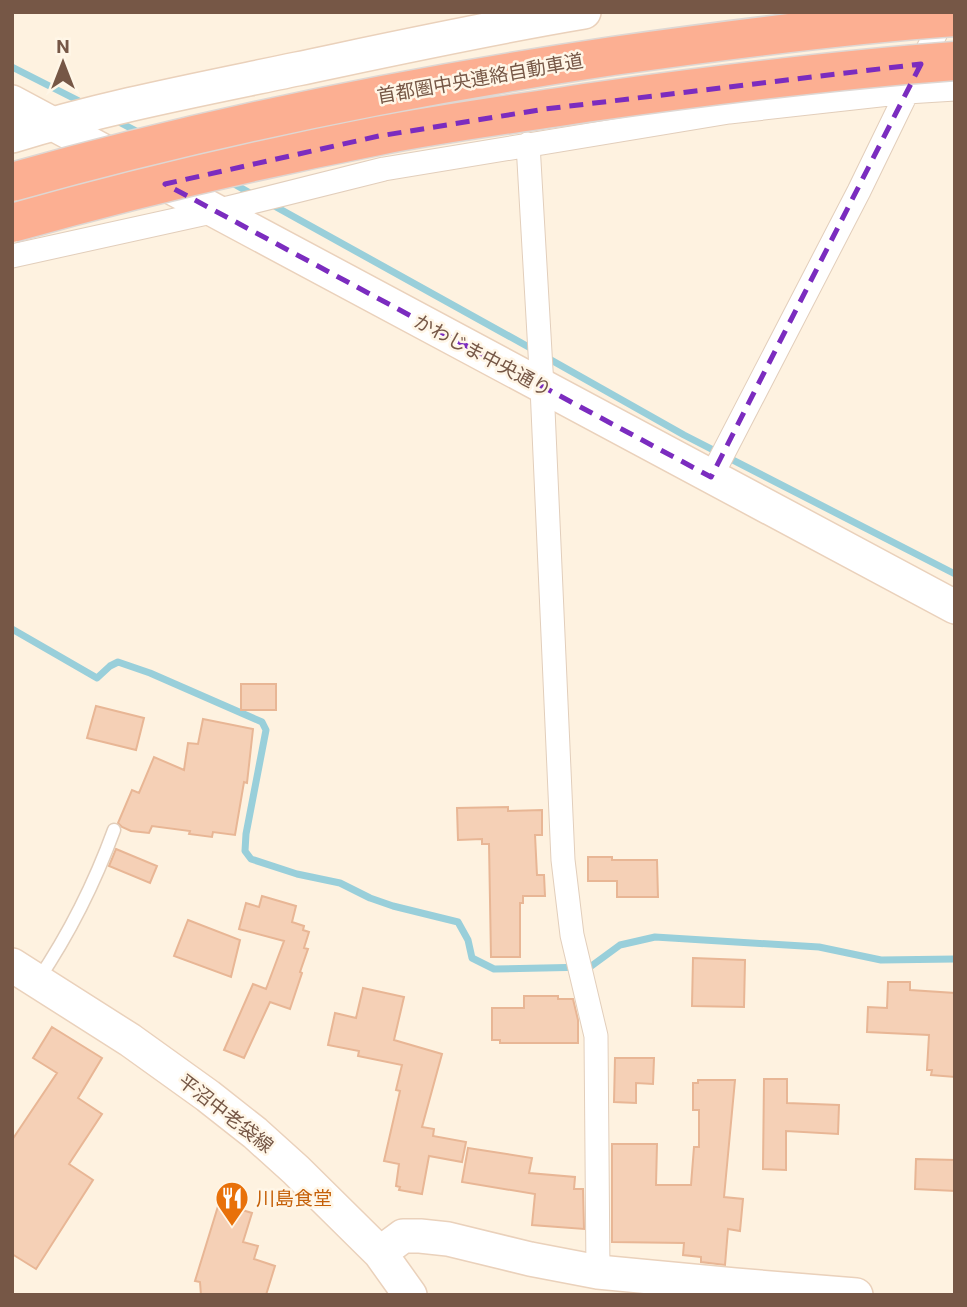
<svg xmlns="http://www.w3.org/2000/svg" width="967" height="1307" viewBox="0 0 967 1307" font-family="Roboto,'Noto Sans JP',sans-serif">
	<rect width="100%" height="100%" fill="#fef2e0"/>
	<g fill="none" stroke-linecap="round" stroke-linejoin="round">
		<path stroke="#99cfda" stroke-width="7" d="M 12,67 L 83,103
			M 115,120 L 142,134
			M 229,181 L 255,196
			M 269,203 L 534,350
			M 544,356 L 684,435 L 955,574
			M 12,629 L 97,678 L 110,666 L 118,662 L 150,673 L 262,722 L 266,730 L 246,834 L 245,851 L 251,859 L 297,874 L 340,883 L 370,898 L 393,906 L 458,922 L 468,940 L 472,958 L 494,969 L 590,967 L 620,945 L 655,937 L 819,947 L 881,960 L 955,959"/>
	</g>
	<path fill="#f5d0b6" stroke="#e8b695" stroke-width="2" d="M 241,684 L 276,684 L 276,710 L 241,710 Z
		M 96,706 L 144,718 L 136,750 L 87,738 Z
		M 203,719 L 253,729 L 247,783 L 244,782 L 235,835 L 213,832 L 212,837 L 189,834 L 190,831 L 152,826 L 149,833 L 131,831 L 122,827 L 118,823 L 132,790 L 139,793 L 154,757 L 184,770 L 188,743 L 198,744 Z
		M 508,807 L 508,811 L 542,810 L 542,835 L 535,835 L 537,875 L 544,875 L 545,896 L 523,896 L 523,903 L 520,903 L 520,957 L 491,957 L 489,844 L 482,844 L 482,839 L 458,840 L 457,808 Z
		M 116,849 L 157,866 L 150,883 L 109,866 Z
		M 588,857 L 612,857 L 612,860 L 657,860 L 658,897 L 617,897 L 617,881 L 588,881 Z
		M 262,896 L 296,906 L 292,922 L 304,926 L 303,930 L 309,932 L 304,948 L 308,949 L 300,972 L 302,973 L 290,1009 L 270,1002 L 244,1058 L 224,1050 L 253,984 L 266,989 L 284,941 L 239,929 L 246,903 L 259,907 Z
		M 188,920 L 240,940 L 231,977 L 174,956 Z
		M 693,958 L 745,960 L 744,1007 L 692,1006 Z
		M 888,982 L 910,982 L 910,990 L 955,993 L 955,1077 L 931,1075 L 932,1070 L 927,1070 L 929,1035 L 867,1032 L 868,1007 L 887,1008 Z
		M 363,988 L 404,997 L 394,1040 L 442,1054 L 422,1127 L 434,1129 L 433,1136 L 466,1142 L 462,1162 L 429,1156 L 422,1194 L 399,1190 L 400,1187 L 396,1186 L 399,1164 L 384,1161 L 400,1091 L 396,1090 L 402,1065 L 358,1056 L 359,1051 L 328,1045 L 335,1013 L 356,1018 Z
		M 524,996 L 558,996 L 558,999 L 573,999 L 578,1020 L 578,1043 L 500,1043 L 500,1040 L 492,1040 L 492,1008 L 524,1008 Z
		M 52,1027 L 102,1058 L 78,1098 L 102,1114 L 69,1164 L 93,1180 L 36,1269 L 12,1254 L 12,1140 L 57,1073 L 33,1058 Z
		M 615,1058 L 654,1058 L 653,1084 L 636,1083 L 636,1103 L 614,1102 Z
		M 764,1079 L 787,1079 L 787,1103 L 839,1105 L 838,1134 L 786,1131 L 786,1170 L 763,1169 Z
		M 698,1080 L 735,1080 L 724,1197 L 743,1199 L 740,1231 L 728,1229 L 725,1265 L 701,1262 L 701,1257 L 683,1255 L 684,1243 L 612,1242 L 612,1144 L 657,1144 L 656,1185 L 691,1185 L 694,1147 L 699,1147 L 699,1110 L 693,1110 L 693,1083 L 698,1083 Z
		M 468,1148 L 532,1158 L 529,1173 L 575,1177 L 574,1189 L 583,1189 L 584,1229 L 532,1225 L 535,1194 L 462,1182 Z
		M 916,1159 L 955,1160 L 955,1191 L 915,1189 Z
		M 219,1203 L 252,1213 L 243,1242 L 258,1246 L 254,1259 L 275,1266 L 266,1295 L 201,1295 L 200,1282 L 195,1281 Z"/>
	<g fill="none" stroke-linecap="round" stroke-linejoin="round">
		<defs>
			<path id="lane" d="M 38,980 C 69,934 95,882 114,830"/>
			<path id="street" d="M 528,144 L 542,387 L 563,860 L 572,935 L 596,1036 L 598,1272
				M 12,256 L 216,211 L 384,169 L 729,112 L 907,92 L 955,89
				M 711,477 L 859,191 L 946,12"/>
			<path id="secondary" d="M 12,102 L 955,607
				M 12,136 C 105,107 202,89 297,69 C 392,49 488,28 584,12
				M 12,965 L 130,1040 L 208,1096 L 255,1133 L 296,1170 L 380,1253 L 410,1295
				M 380,1253 L 403,1236 L 420,1236 L 448,1239 L 530,1259 L 598,1272 L 735,1285 L 856,1295"/>
		</defs>
		<use href="#lane" stroke="#e2cebb" stroke-width="15"/>
		<use href="#street" stroke="#e2cebb" stroke-width="25"/>
		<use href="#secondary" stroke="#ead1bb" stroke-width="36"/>
		<use href="#lane" stroke="#fff" stroke-width="12"/>
		<use href="#street" stroke="#fff" stroke-width="23"/>
		<use href="#secondary" stroke="#fff" stroke-width="33"/>
		<defs>
			<path id="highway-bridge" d="M 12,182 C 210,126 410,86 613,56 C 726,40 840,25 955,17
				M 12,223 C 132,189 255,160 378,136 C 448,122 521,113 592,102 C 713,85 833,70 955,61"/>
		</defs>
		<use href="#highway-bridge" stroke="#ded7d3" stroke-width="41" stroke-linecap="butt"/>
		<use href="#highway-bridge" stroke="#fcaf92" stroke-width="38"/>
	</g>
	<path fill="none" stroke="#7b2cbf" stroke-width="5" stroke-dasharray="14 9" stroke-linejoin="round" d="M 921,64 L 711,477 L 165,184 L 379,136 L 545,109 Z"/>
	<defs>
		<symbol id="restaurant-pin" viewBox="-11 -11 22 30"><path d="M0 17L-7.5 6A9.5 9.5 0 1 1 7.5 6Z" fill="#e8710a" stroke="#fff6e7"/><path d="M-5-6h1v4h1v-4h1v4h1v-4h1v5L-1.5 .5V6h-2V.5L-5-1ZM5-6V6H3V1.5H1.5Q1.5-4 5-6Z" fill="#fff"/></symbol>
	</defs>
	<g fill-rule="evenodd">
		<use href="#restaurant-pin" x="213" y="1179" width="38" height="52"/>
	</g>
	<g text-anchor="middle" stroke-width="5" stroke-linejoin="round" paint-order="stroke">
		<g font-size="19" fill="#765746" stroke="#fff6e7">
			<text transform="translate(480 78) rotate(-10)" y="7">首都圏中央連絡自動車道</text>
			<text transform="translate(483 355) rotate(28)" y="7">かわじま中央通り</text>
			<text transform="translate(226 1113) rotate(38)" y="7">平沼中老袋線</text>
		</g>
		<g font-size="19" fill="#c56008" stroke="#fff6e7" text-anchor="start">
			<text x="256" y="1205">川島食堂</text>
		</g>
	</g>
	<rect width="967" height="1307" fill="none" stroke="#765746" stroke-width="28"/>
	<g transform="translate(63 63)" stroke="#fff6e7" stroke-width="5" paint-order="stroke">
	<path d="M0-5L12 26L0 18L-12 26Z" fill="#765746"/>
	<text y="-10" font-size="19" font-weight="bold" text-anchor="middle" fill="#765746">N</text>
	</g>
</svg>
